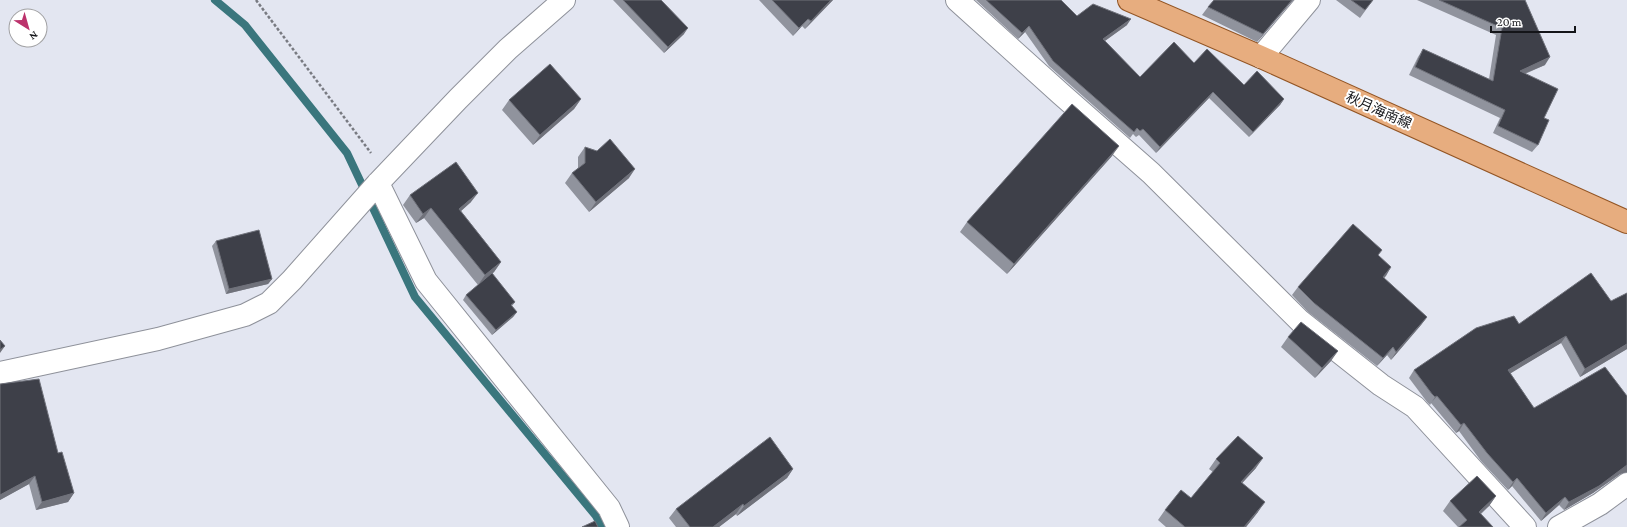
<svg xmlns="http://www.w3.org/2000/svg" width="1627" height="527" viewBox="0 0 1627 527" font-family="'Crimson Pro','Noto Sans JP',serif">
	<rect width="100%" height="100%" fill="#e3e6f1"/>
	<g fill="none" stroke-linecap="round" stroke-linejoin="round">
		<path stroke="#3a767d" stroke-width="8" d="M 215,0 L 245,25 L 347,153 L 415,297 L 596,516 L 602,527"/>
		<defs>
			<path id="minor" d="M 957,0 L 1061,94 L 1151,173 L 1300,321 L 1381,385 L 1415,407 L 1525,527
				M 1261,57 L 1309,0
				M 378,183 L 426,281 L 609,508 L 618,527
				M 0,373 L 158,339 L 245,315 L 269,303 L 292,280 L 378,183 L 458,99 L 508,49 L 564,0
				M 1559,527 L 1600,504 L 1627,484"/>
			<path id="major" d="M 1129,0 L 1261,57 L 1627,222"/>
		</defs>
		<use href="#minor" stroke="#8e919a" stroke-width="24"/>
		<use href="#major" stroke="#935524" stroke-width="24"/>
		<path stroke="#787a81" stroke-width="2.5" stroke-dasharray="3 2" stroke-linecap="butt" d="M 256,0 L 371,153"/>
		<use href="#minor" stroke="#fff" stroke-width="22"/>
		<use href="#major" stroke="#e7ad7f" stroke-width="22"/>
	</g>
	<path fill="#90939d" d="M 613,0 L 661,0 L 684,34 L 664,53 Z
		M 759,0 L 833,0 L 805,29 L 802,26 L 793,36 Z
		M 976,0 L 1061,0 L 1077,16 L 1127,25 L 1105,41 L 1140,77 L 1194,63 L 1244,85 L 1284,99 L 1280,105 L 1249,137 L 1209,98 L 1156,153 L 1139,135 L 1136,137 L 1133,134 L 1130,138 L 1049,66 L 1025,32 L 1018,39 Z
		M 1214,0 L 1293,0 L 1257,42 L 1202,15 L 1208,7 Z
		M 1336,0 L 1373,0 L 1360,18 Z
		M 1417,0 L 1525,0 L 1545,65 L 1525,74 L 1544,118 L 1538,145 L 1532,152 L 1493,133 L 1500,118 L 1409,75 L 1418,57 L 1423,49 L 1489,79 L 1496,35 Z
		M 581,99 L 574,109 L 533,145 L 502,110 L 509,100 Z
		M 585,147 L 629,178 L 589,212 L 565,183 L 572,173 L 578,168 L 578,157 Z
		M 1112,156 L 1007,274 L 960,232 L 967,222 Z
		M 410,195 L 471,202 L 461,211 L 501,262 L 494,272 L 492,274 L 515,302 L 512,306 L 517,312 L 513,317 L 492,335 L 463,300 L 466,295 L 478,285 L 424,218 L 416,223 L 403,205 Z
		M 216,241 L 272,279 L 268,284 L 226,294 L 212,246 Z
		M 1391,267 L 1384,278 L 1427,317 L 1421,325 L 1391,360 L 1387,355 L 1377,366 L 1308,312 L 1292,295 L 1298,287 Z
		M 1519,324 L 1627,349 L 1580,377 L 1561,343 L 1510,373 L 1534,408 L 1627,396 L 1627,472 L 1620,474 L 1593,493 L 1564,510 L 1559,505 L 1541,521 L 1512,486 L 1508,490 L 1481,461 L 1459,431 L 1456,433 L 1431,403 L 1430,405 L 1427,402 L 1409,378 L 1414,370 Z
		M 1288,337 L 1331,361 L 1315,378 L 1281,347 Z
		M 0,384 L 58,453 L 74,493 L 68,502 L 36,510 L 29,484 L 0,500 Z
		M 1216,459 L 1256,468 L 1242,483 L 1258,512 L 1246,527 L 1166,527 L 1158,520 L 1165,510 L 1191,498 L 1213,472 L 1209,469 Z
		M 793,469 L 787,478 L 737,516 L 736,514 L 719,527 L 676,527 L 669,518 L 676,509 Z
		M 1496,496 L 1489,506 L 1481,514 L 1493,527 L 1458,527 L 1443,511 L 1450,501 Z"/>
	<path fill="#70727b" d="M 831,0 L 833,0 L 805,29 L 811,21 Z
		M 1292,0 L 1293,0 L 1257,42 L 1263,34 Z
		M 808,19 L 802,26 L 793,36 L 799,28 Z
		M 1131,19 L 1127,25 L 1099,45 L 1103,39 Z
		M 1029,26 L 1025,32 L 1018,39 L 1022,33 Z
		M 688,28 L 684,34 L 664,53 L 668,47 Z
		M 1550,57 L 1545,65 L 1514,78 L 1520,71 Z
		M 1213,92 L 1209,98 L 1156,153 L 1160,147 Z
		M 581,99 L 574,109 L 533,145 L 540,135 Z
		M 1284,99 L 1280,105 L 1249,137 L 1253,132 Z
		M 1119,146 L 1112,156 L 1007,274 L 1014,264 Z
		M 635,169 L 629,178 L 589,212 L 596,202 Z
		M 478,193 L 471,202 L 452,219 L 459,209 Z
		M 431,208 L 424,218 L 416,223 L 423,214 Z
		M 501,262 L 494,272 L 478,285 L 485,275 Z
		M 1391,267 L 1386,276 L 1377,285 L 1383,277 Z
		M 272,279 L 268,284 L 226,294 L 229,289 Z
		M 517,312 L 513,317 L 492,335 L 496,330 Z
		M 1427,317 L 1421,325 L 1391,360 L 1396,352 Z
		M 1566,336 L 1561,343 L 1503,378 L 1508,370 Z
		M 1627,344 L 1627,349 L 1580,377 L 1585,369 Z
		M 5,346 L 0,353 L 0,350 Z
		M 1393,347 L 1387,355 L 1377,366 L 1383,358 Z
		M 1338,351 L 1331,361 L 1315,378 L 1322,368 Z
		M 1437,396 L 1431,403 L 1430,405 L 1435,397 Z
		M 1464,423 L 1459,431 L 1456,433 L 1461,425 Z
		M 1263,458 L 1256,468 L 1234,492 L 1241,482 Z
		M 1627,465 L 1627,472 L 1620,474 L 1593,493 L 1564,510 L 1569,502 Z
		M 793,469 L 787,478 L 737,516 L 744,506 Z
		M 35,476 L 29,484 L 0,500 L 0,495 Z
		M 1517,478 L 1512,486 L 1508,490 L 1513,482 Z
		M 74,493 L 68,502 L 36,510 L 42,502 Z
		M 1496,496 L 1489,506 L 1472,521 L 1479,512 Z
		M 1565,497 L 1559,505 L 1541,521 L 1546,513 Z
		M 1265,502 L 1258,512 L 1246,527 L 1244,527 Z
		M 743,504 L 736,514 L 719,527 L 713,527 Z"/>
	<path fill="#3e4049" stroke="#70727b" d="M 623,0 L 661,0 L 688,28 L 668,47 Z
		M 772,0 L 831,0 L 811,21 L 808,19 L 799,28 Z
		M 986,0 L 1061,0 L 1077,16 L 1093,4 L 1131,19 L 1103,39 L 1140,77 L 1174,42 L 1194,63 L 1207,49 L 1244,85 L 1257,71 L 1284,99 L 1253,132 L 1213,92 L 1160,147 L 1143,129 L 1140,131 L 1137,128 L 1134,132 L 1053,61 L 1029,26 L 1022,33 Z
		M 1214,0 L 1292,0 L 1263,34 L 1208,7 Z
		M 1351,0 L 1373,0 L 1365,10 Z
		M 1439,0 L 1525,0 L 1550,57 L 1520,71 L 1558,89 L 1544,118 L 1549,120 L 1538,145 L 1498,126 L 1505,110 L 1415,67 L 1423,49 L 1493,81 L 1502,28 Z
		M 550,64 L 581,99 L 540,135 L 509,100 Z
		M 1072,104 L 1119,146 L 1014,264 L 967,222 Z
		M 610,139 L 635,169 L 596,202 L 572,173 L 585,163 L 585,147 L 597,151 Z
		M 456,162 L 478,193 L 459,209 L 501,262 L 485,275 L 431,208 L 423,214 L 410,195 Z
		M 1353,224 L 1382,250 L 1378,255 L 1391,267 L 1383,277 L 1427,317 L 1396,352 L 1393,347 L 1383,358 L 1314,303 L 1298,287 Z
		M 259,230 L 272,279 L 229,289 L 216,241 Z
		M 492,273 L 515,302 L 511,305 L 517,312 L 496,330 L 466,295 Z
		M 1591,273 L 1611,301 L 1627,293 L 1627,344 L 1585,369 L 1566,336 L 1508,370 L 1534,408 L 1605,367 L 1627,396 L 1627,465 L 1599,486 L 1569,502 L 1565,497 L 1546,513 L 1517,478 L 1513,482 L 1487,453 L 1464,423 L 1461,425 L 1437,396 L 1435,397 L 1432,394 L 1414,370 L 1476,328 L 1514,316 L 1519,324 Z
		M 1301,322 L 1338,351 L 1322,368 L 1288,337 Z
		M 0,340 L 5,346 L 0,350 Z
		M 39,379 L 58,453 L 62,452 L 74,493 L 42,502 L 35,476 L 0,495 L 0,384 Z
		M 1238,436 L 1263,458 L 1241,482 L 1265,502 L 1244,527 L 1185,527 L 1165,510 L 1181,490 L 1191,498 L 1220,463 L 1216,459 Z
		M 770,437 L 793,469 L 744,506 L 743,504 L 713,527 L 690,527 L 676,509 Z
		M 1477,476 L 1496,496 L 1479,512 L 1493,527 L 1459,527 L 1467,520 L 1450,501 Z
		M 595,521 L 598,527 L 582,527 Z"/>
	<g text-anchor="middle" stroke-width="4" stroke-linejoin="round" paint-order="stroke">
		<g font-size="14" fill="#141519" stroke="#fff">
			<text transform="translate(1379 110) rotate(24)" y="5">秋月海南線</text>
		</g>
	</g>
	<g transform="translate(28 28) rotate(143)"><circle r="19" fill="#ffffff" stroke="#a1a1a3"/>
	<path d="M0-3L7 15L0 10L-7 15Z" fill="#bc326c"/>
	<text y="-6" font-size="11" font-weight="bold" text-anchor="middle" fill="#141519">N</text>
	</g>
	<path d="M1491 26v6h84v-6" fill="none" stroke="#141519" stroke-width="2"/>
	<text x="1497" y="26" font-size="12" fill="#141519" stroke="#ffffff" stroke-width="3" paint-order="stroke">20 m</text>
</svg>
